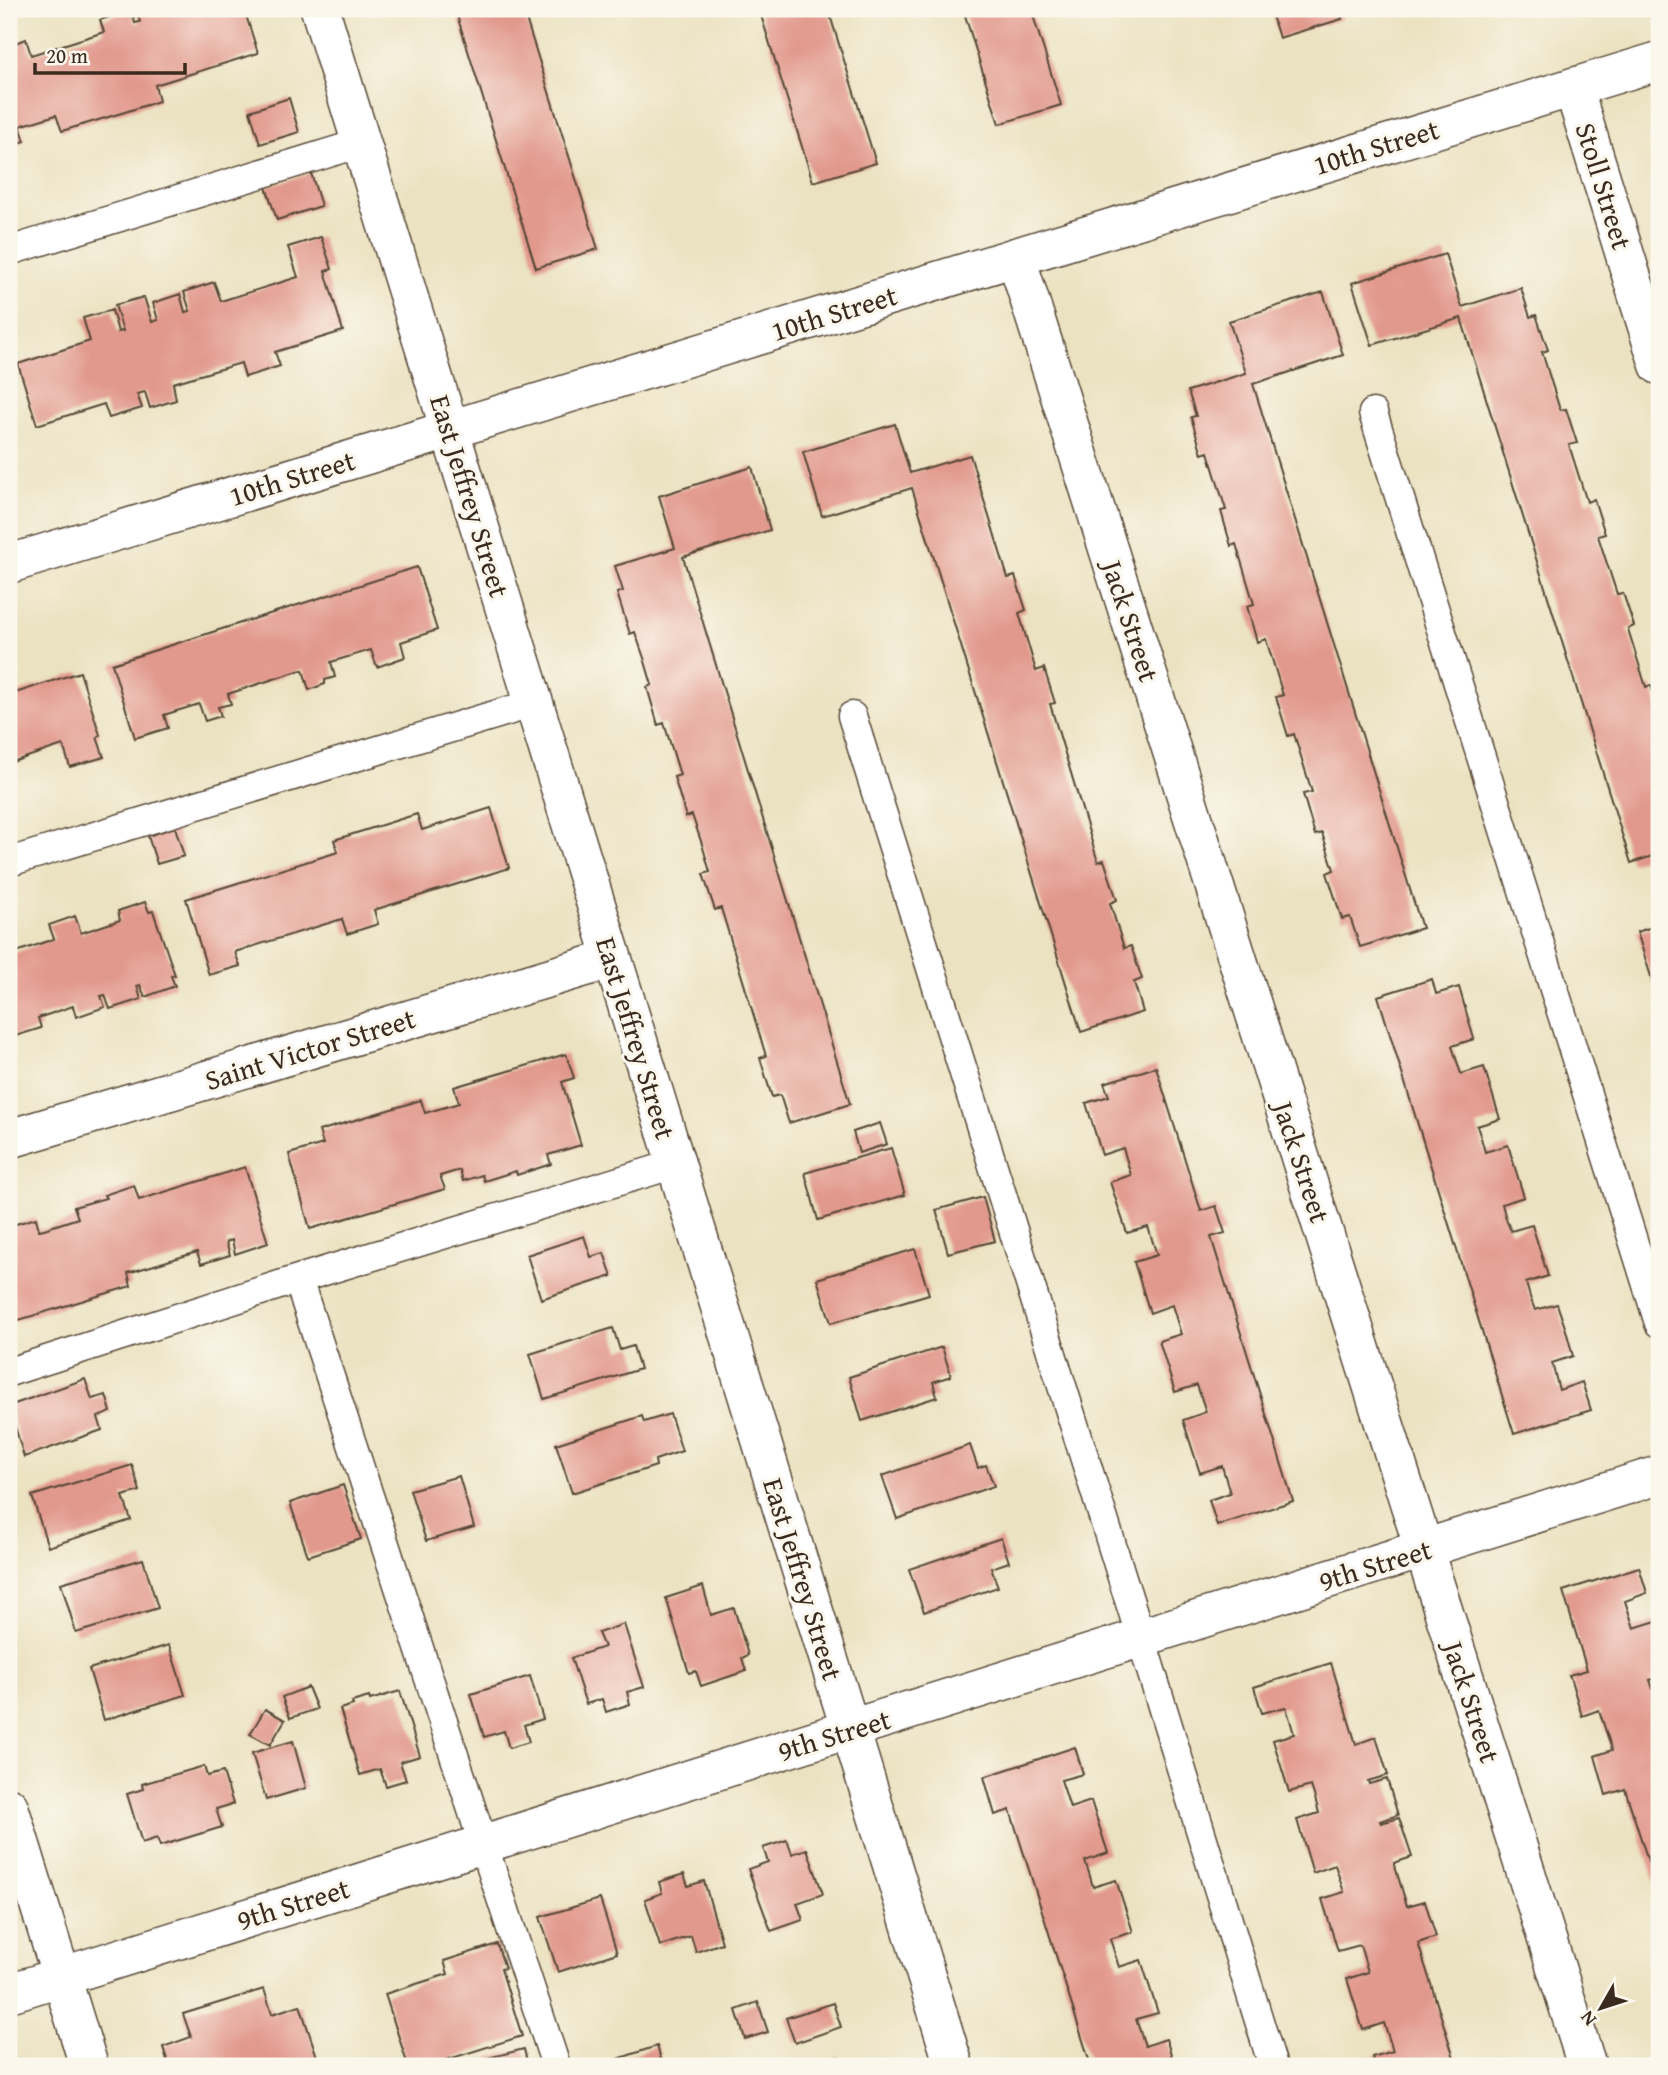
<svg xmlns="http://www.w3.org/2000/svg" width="1668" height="2075" viewBox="0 0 1668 2075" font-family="'Gentium Book Plus',serif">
	<rect width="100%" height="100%" fill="#fbf7ec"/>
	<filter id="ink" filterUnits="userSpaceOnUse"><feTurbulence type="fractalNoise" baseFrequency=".0143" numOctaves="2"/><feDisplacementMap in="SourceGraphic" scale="14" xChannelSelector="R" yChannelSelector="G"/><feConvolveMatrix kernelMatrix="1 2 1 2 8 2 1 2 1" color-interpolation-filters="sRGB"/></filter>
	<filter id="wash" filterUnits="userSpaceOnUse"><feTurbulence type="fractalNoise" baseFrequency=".00686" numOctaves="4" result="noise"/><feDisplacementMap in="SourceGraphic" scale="28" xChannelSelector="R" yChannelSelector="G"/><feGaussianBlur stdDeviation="1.57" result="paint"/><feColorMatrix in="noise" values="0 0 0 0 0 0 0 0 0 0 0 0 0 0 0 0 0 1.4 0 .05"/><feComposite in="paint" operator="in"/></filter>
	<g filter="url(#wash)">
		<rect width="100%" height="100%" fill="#ebe2c1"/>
		<g id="blocks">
			<path fill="#e2998d" d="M 143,9 L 164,9 L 165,13 L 179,9 L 244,9 L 258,53 L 155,85 L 159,101 L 125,112 L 62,131 L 56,115 L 20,126 L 25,141 L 9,146 L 9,45 L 26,39 L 31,55 L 104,32 L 100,20 L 131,10 L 135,23 L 140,22 L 137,11 Z
				M 455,9 L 523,9 L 598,249 L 536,268 Z
				M 759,9 L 828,9 L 876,163 L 813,182 Z
				M 963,9 L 1031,9 L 1061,105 L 999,124 Z
				M 1270,9 L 1339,9 L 1342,19 L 1279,38 Z
				M 289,98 L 299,132 L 260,144 L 250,111 Z
				M 311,173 L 321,206 L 277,220 L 266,187 Z
				M 321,237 L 332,269 L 325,271 L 343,331 L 275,352 L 280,366 L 245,377 L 241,363 L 173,383 L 176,400 L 150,408 L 145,392 L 137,394 L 142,408 L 109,418 L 104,404 L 37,425 L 18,364 L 90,341 L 83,318 L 112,310 L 118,332 L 123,331 L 115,305 L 144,297 L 152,322 L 158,320 L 153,303 L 180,294 L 185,312 L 190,311 L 184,292 L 214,282 L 221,301 L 298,277 L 288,247 Z
				M 1445,254 L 1462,307 L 1521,288 L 1530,317 L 1536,315 L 1548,350 L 1542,352 L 1560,410 L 1566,409 L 1577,443 L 1569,445 L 1587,502 L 1594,499 L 1605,534 L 1598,536 L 1617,594 L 1623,593 L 1634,626 L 1628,629 L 1646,687 L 1651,685 L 1659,710 L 1659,721 L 1656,721 L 1659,731 L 1659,854 L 1631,863 L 1461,318 L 1372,345 L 1352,283 Z
				M 1323,292 L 1343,355 L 1253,384 L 1422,928 L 1360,947 L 1350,917 L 1342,919 L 1327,873 L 1334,870 L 1322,833 L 1315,835 L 1303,794 L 1312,792 L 1294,734 L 1288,736 L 1276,697 L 1283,695 L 1266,639 L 1257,642 L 1247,606 L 1254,604 L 1236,544 L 1231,546 L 1221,511 L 1226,510 L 1208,452 L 1202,454 L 1191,417 L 1196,416 L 1188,391 L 1246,373 L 1229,321 Z
				M 895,424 L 910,473 L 970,455 L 1008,578 L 1015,576 L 1026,610 L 1019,613 L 1036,671 L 1044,668 L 1055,703 L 1050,704 L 1098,862 L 1104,860 L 1117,900 L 1110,903 L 1124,948 L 1131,946 L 1142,979 L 1134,982 L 1143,1012 L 1081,1032 L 912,488 L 822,516 L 803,452 Z
				M 752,467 L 770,530 L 683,557 L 850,1104 L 789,1123 L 780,1095 L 772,1097 L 760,1058 L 766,1056 L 721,908 L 715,910 L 703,874 L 710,872 L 702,844 L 692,815 L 686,817 L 674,777 L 680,775 L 673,752 L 664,723 L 658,725 L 647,687 L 652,685 L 644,658 L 635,632 L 630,634 L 617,593 L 623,591 L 615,566 L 675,548 L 659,496 Z
				M 417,567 L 437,630 L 401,642 L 405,657 L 377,667 L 371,650 L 331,662 L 335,677 L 325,680 L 325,684 L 309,690 L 303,670 L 298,671 L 228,694 L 231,704 L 218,707 L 221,716 L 205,721 L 199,704 L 164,715 L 168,728 L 135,738 L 112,664 Z
				M 80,672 L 100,735 L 97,737 L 104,757 L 70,767 L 63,745 L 9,763 L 9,695 Z
				M 491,808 L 509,868 L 374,910 L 378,924 L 347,934 L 342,919 L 238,951 L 235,952 L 240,966 L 209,975 L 186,899 L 338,852 L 334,840 L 417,814 L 422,830 Z
				M 175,827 L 184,856 L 157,864 L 148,836 Z
				M 145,902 L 149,912 L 153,911 L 175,975 L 171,976 L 175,986 L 145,997 L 140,985 L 137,986 L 141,999 L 110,1009 L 105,995 L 101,996 L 105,1007 L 76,1017 L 73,1006 L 38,1018 L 41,1028 L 9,1038 L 9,939 L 14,953 L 54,939 L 49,925 L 75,916 L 81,933 L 120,920 L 118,911 Z
				M 1659,909 L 1659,981 L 1653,983 L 1637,932 L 1658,925 L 1654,911 Z
				M 1432,979 L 1436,994 L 1459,987 L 1474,1039 L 1452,1046 L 1461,1074 L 1484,1067 L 1500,1119 L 1477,1126 L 1481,1138 L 1485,1152 L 1508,1145 L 1524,1197 L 1502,1204 L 1506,1219 L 1511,1231 L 1532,1225 L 1548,1276 L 1526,1283 L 1530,1297 L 1535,1310 L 1557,1304 L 1566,1330 L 1573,1356 L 1552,1363 L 1559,1390 L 1582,1382 L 1591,1410 L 1514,1434 L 1378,996 Z
				M 566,1054 L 574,1078 L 562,1082 L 581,1145 L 548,1155 L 551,1164 L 517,1175 L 516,1171 L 484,1181 L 482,1175 L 463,1181 L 460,1170 L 440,1176 L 445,1189 L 310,1229 L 289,1154 L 323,1144 L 319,1131 L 421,1100 L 425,1113 L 459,1103 L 454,1087 Z
				M 1156,1067 L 1201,1211 L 1216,1206 L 1225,1233 L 1211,1237 L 1293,1501 L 1217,1526 L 1209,1500 L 1230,1493 L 1222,1466 L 1200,1473 L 1183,1420 L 1206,1412 L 1197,1385 L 1175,1392 L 1159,1341 L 1181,1334 L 1172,1305 L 1150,1313 L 1134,1262 L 1157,1255 L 1148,1227 L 1127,1233 L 1110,1182 L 1131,1175 L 1123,1148 L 1102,1155 L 1086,1103 L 1109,1096 L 1104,1083 Z
				M 880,1123 L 887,1144 L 859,1153 L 853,1132 Z
				M 891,1148 L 905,1195 L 818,1220 L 805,1173 Z
				M 245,1167 L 268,1243 L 235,1254 L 232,1240 L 226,1242 L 230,1255 L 201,1264 L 197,1252 L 128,1273 L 131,1286 L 9,1323 L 9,1226 L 36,1218 L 39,1230 L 44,1229 L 78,1218 L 74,1207 L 106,1198 L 104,1195 L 134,1185 L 139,1200 Z
				M 983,1197 L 995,1241 L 948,1253 L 936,1210 Z
				M 584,1236 L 591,1257 L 604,1253 L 612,1276 L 541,1299 L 527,1255 Z
				M 915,1249 L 929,1294 L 831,1323 L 817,1279 Z
				M 613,1328 L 620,1350 L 633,1346 L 640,1369 L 544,1399 L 530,1354 Z
				M 942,1347 L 951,1376 L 933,1382 L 937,1397 L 862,1421 L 849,1377 Z
				M 85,1379 L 92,1399 L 106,1395 L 111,1412 L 98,1417 L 102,1430 L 24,1457 L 9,1406 Z
				M 670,1414 L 682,1451 L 655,1460 L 656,1466 L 572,1493 L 556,1444 L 642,1416 L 644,1422 Z
				M 970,1445 L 978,1468 L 986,1465 L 994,1486 L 897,1519 L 882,1476 Z
				M 132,1465 L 140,1491 L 123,1496 L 131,1520 L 48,1547 L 32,1496 Z
				M 459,1476 L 474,1527 L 426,1541 L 410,1490 Z
				M 343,1485 L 361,1539 L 308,1556 L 290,1503 Z
				M 1001,1538 L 1009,1562 L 991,1568 L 998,1587 L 924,1612 L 909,1569 Z
				M 143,1559 L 158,1608 L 76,1633 L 61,1583 Z
				M 1639,1567 L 1647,1593 L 1625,1601 L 1634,1628 L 1656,1621 L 1659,1632 L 1659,1677 L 1650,1680 L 1659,1706 L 1659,1895 L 1625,1789 L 1606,1795 L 1595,1756 L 1612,1750 L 1599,1710 L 1582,1716 L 1570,1677 L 1569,1675 L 1587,1670 L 1563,1591 Z
				M 703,1586 L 711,1615 L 734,1608 L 748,1655 L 742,1658 L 746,1671 L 701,1686 L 696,1671 L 689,1673 L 666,1598 Z
				M 624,1624 L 644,1687 L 627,1692 L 630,1704 L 606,1712 L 602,1699 L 586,1704 L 571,1658 L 604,1647 L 598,1633 Z
				M 169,1645 L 185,1695 L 104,1720 L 89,1669 Z
				M 1331,1663 L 1356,1744 L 1376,1737 L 1388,1775 L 1368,1781 L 1369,1784 L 1387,1779 L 1398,1815 L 1380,1821 L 1381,1823 L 1399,1818 L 1412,1857 L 1394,1863 L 1407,1906 L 1425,1901 L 1436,1937 L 1418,1943 L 1455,2061 L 1438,2066 L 1375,2066 L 1372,2057 L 1393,2051 L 1384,2023 L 1363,2030 L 1347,1979 L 1368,1972 L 1360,1945 L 1338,1951 L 1322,1899 L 1344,1892 L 1335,1865 L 1313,1873 L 1297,1820 L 1319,1813 L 1315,1798 L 1311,1786 L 1289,1792 L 1273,1740 L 1294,1734 L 1290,1720 L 1286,1707 L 1262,1713 L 1254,1687 Z
				M 530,1676 L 543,1719 L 524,1725 L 529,1742 L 509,1748 L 504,1731 L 484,1737 L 471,1694 Z
				M 308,1687 L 317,1709 L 290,1718 L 282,1697 Z
				M 400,1691 L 420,1756 L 400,1762 L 406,1780 L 386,1786 L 380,1769 L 360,1775 L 340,1709 L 353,1705 L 352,1702 L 369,1697 L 370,1700 Z
				M 265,1709 L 285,1720 L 270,1745 L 250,1734 Z
				M 293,1741 L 306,1788 L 266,1800 L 252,1753 Z
				M 1075,1747 L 1083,1774 L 1061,1780 L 1065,1792 L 1070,1808 L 1091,1801 L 1108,1853 L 1085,1861 L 1089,1873 L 1093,1887 L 1116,1880 L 1133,1932 L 1110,1939 L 1119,1967 L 1141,1960 L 1158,2013 L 1136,2019 L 1145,2046 L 1166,2039 L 1175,2066 L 1091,2066 L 1010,1810 L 995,1815 L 984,1777 Z
				M 204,1766 L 207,1776 L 223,1772 L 233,1804 L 216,1809 L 222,1827 L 160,1846 L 157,1838 L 142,1843 L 127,1794 L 143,1789 L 142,1784 Z
				M 787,1840 L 792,1854 L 807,1849 L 823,1894 L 797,1903 L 803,1920 L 771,1931 L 748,1869 L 768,1862 L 763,1848 Z
				M 684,1874 L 688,1886 L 704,1881 L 722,1943 L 696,1952 L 691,1936 L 660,1946 L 645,1899 L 662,1893 L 659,1882 Z
				M 600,1899 L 617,1953 L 558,1972 L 540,1917 Z
				M 497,1944 L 505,1968 L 501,1969 L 522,2036 L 427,2066 L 408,2066 L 385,1994 L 448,1974 L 444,1961 Z
				M 264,1989 L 272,2014 L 300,2005 L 320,2066 L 169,2066 L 163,2047 L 191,2037 L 183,2014 Z
				M 758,2002 L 768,2032 L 745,2039 L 736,2010 Z
				M 833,2003 L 841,2027 L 795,2043 L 786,2018 Z
				M 657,2046 L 663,2066 L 613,2066 L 611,2061 Z
				M 524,2049 L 528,2066 L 491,2066 L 488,2058 Z
				M 838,2057 L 841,2066 L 810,2066 Z"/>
		</g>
	</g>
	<g filter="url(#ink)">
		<use href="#blocks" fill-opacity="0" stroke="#554636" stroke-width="2"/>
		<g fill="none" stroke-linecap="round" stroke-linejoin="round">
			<defs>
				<path id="service" d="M 9,251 L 361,143
					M 1373,413 L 1659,1323
					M 852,716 L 1141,1638 L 1273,2066
					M 9,862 L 534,703
					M 298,1279 L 556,2066
					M 9,1372 L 298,1279 L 675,1164"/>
				<path id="minor" d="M 320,9 L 954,2066
					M 1573,87 L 1659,365
					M 1016,257 L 1587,2066
					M 9,1139 L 612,959
					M 9,1807 L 89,2066
					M 9,1993 L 1659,1475"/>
				<path id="tertiary" d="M 9,564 L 1659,61"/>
			</defs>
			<use href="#service" stroke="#554636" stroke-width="31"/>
			<use href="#minor" stroke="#554636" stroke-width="41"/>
			<use href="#tertiary" stroke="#554636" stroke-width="41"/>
			<use href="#service" stroke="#fff" stroke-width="28"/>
			<use href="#minor" stroke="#fff" stroke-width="38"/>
			<use href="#tertiary" stroke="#fff" stroke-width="38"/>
		</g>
	</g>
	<g text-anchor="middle" stroke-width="6" stroke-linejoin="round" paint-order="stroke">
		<g font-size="28" fill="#3b2a1e" stroke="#fbf7ec">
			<text transform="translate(1376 147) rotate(-17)" y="10">10th Street</text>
			<text transform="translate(1604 186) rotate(73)" y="10">Stoll Street</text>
			<text transform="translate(834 313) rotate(-17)" y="10">10th Street</text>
			<text transform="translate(292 478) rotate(-17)" y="10">10th Street</text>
			<text transform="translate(470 496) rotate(73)" y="10">East Jeffrey Street</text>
			<text transform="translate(1131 621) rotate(72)" y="10">Jack Street</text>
			<text transform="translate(636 1038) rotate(73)" y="10">East Jeffrey Street</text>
			<text transform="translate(310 1049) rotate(-17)" y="10">Saint Victor Street</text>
			<text transform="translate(1302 1162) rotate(72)" y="10">Jack Street</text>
			<text transform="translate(1375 1565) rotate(-17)" y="10">9th Street</text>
			<text transform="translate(803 1579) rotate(73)" y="10">East Jeffrey Street</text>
			<text transform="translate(1472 1702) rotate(72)" y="10">Jack Street</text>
			<text transform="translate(834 1735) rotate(-17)" y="10">9th Street</text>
			<text transform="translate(293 1904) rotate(-17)" y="10">9th Street</text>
		</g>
	</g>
	<rect width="1668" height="2075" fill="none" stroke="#fbf7ec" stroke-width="35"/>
	<g transform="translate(1601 2008) rotate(231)" stroke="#fbf7ec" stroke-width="5" paint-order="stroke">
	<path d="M0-5L12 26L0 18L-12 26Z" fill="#3b2a1e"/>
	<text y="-10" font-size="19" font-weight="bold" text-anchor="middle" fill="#3b2a1e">N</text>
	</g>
	<path d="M35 63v10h150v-10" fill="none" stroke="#3b2a1e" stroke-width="3.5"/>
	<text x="46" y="63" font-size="21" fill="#3b2a1e" stroke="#fbf7ec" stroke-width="5" paint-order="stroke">20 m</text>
</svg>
